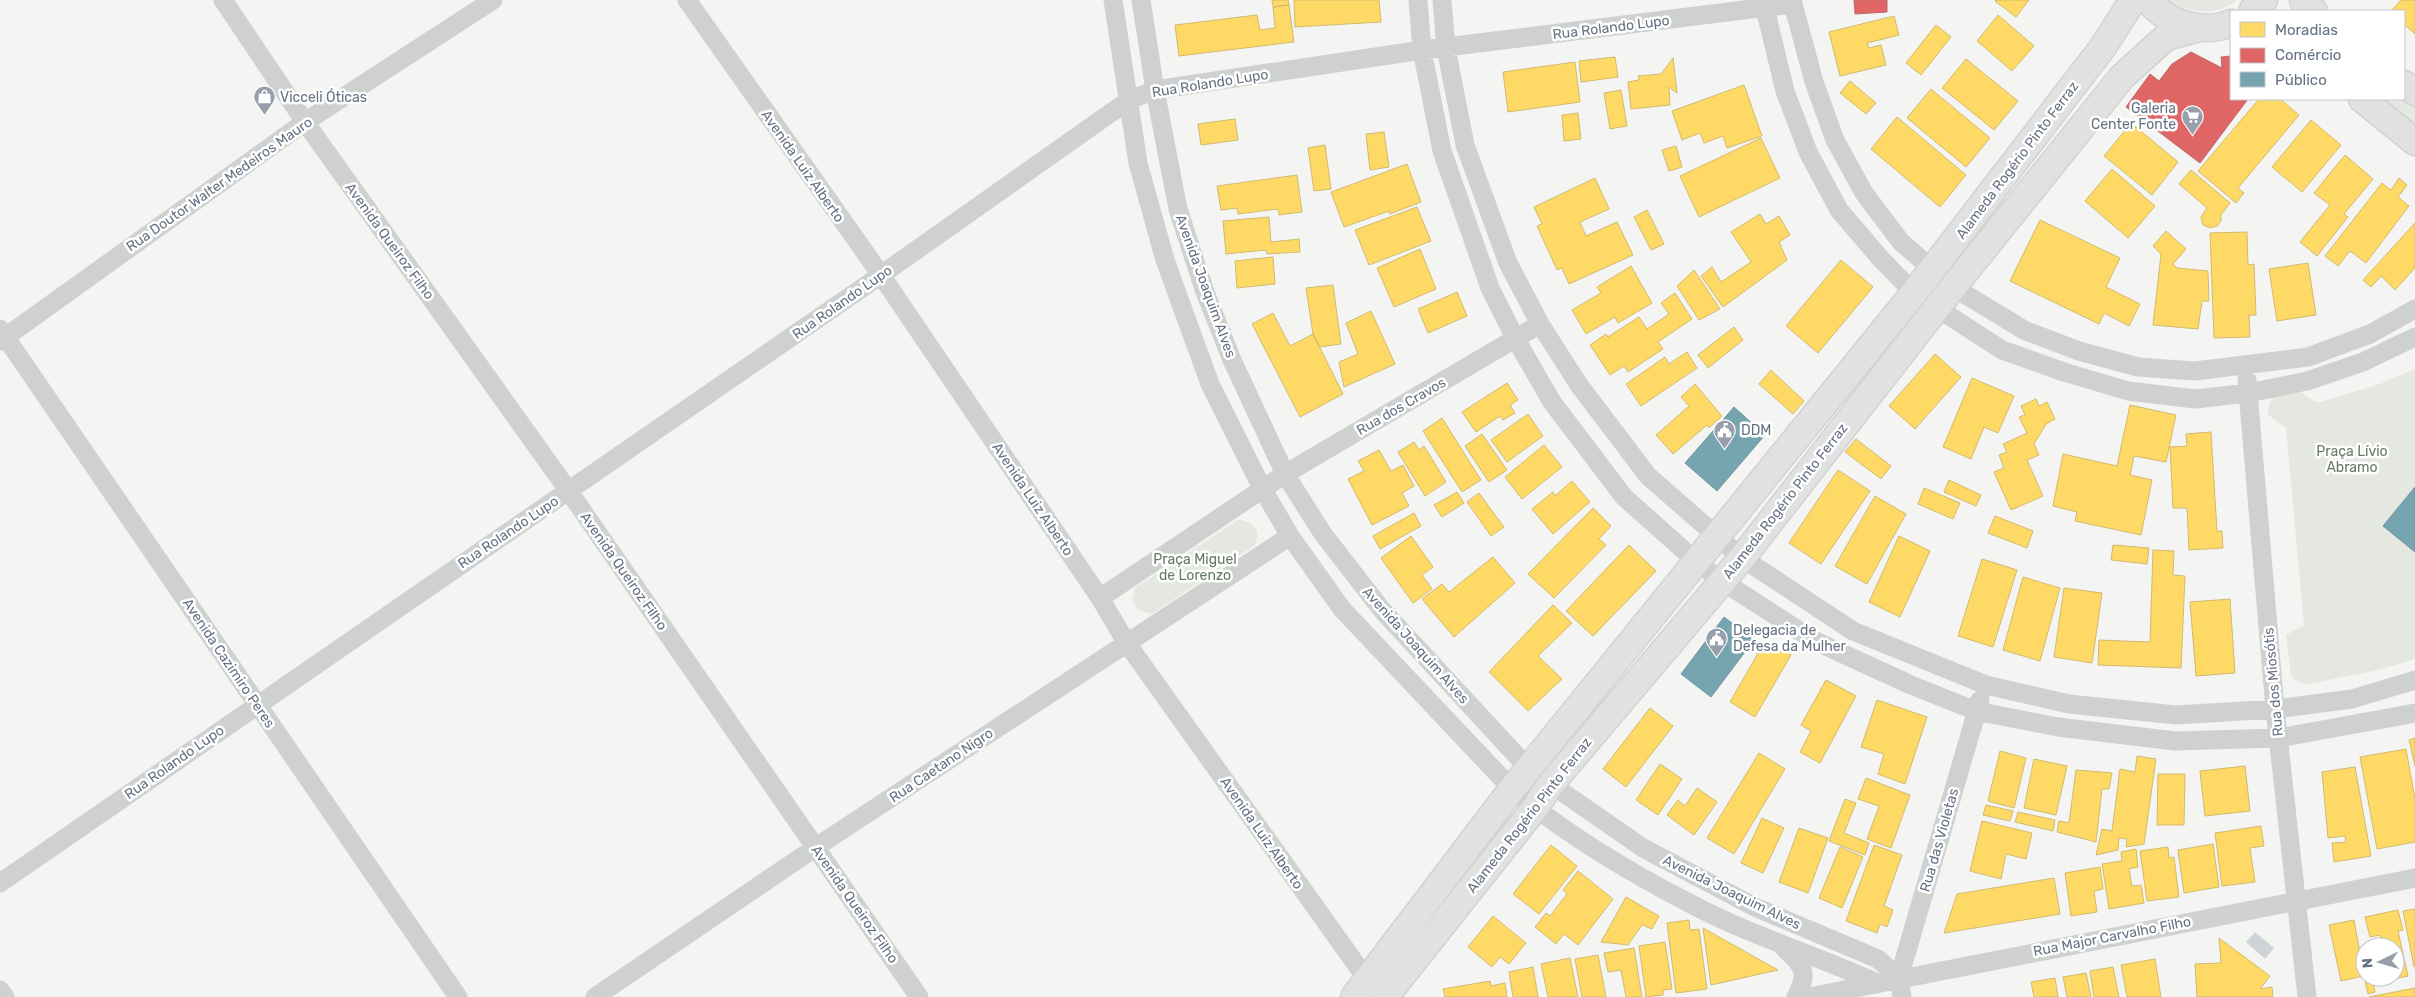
<svg xmlns="http://www.w3.org/2000/svg" width="2415" height="997" viewBox="0 0 2415 997" font-family="Rubik,sans-serif">
	<rect width="100%" height="100%" fill="#f4f5f3"/>
	<path fill="#e4e8e1" d="M 2167,0 L 2237,0 C 2217,17 2187,13 2167,0 Z
		M 2378,99 L 2404,99 L 2415,103 L 2415,128 Z
		M 2415,369 L 2415,659 L 2379,670 L 2309,684 L 2298,682 L 2291,676 L 2286,635 L 2304,625 L 2286,428 L 2268,415 C 2269,392 2277,395 2297,390 L 2314,401 L 2320,402 L 2380,384 Z
		M 1238,520 C 1253,520 1262,531 1255,545 L 1152,614 L 1138,610 L 1132,600 L 1135,588 Z"/>
	<path fill="#cdd3d6" d="M 2255,932 L 2274,948 L 2265,959 L 2246,942 Z"/>
	<path fill="#ffd966" stroke="#d1ba6f" d="M 1272,0 L 1288,0 L 1289,5 L 1273,7 Z
		M 1294,0 L 1379,0 L 1381,22 L 1295,27 Z
		M 1996,0 L 2029,0 L 2016,17 L 1995,1 Z
		M 2401,0 L 2415,0 L 2415,34 L 2404,24 L 2404,11 L 2391,11 Z
		M 1289,5 L 1294,42 L 1179,56 L 1175,25 L 1257,15 L 1260,30 L 1275,28 L 1273,7 Z
		M 1998,15 L 2034,46 L 2012,71 L 1977,41 Z
		M 1894,16 L 1899,35 L 1867,43 L 1869,48 L 1881,45 L 1886,65 L 1840,76 L 1829,32 Z
		M 1936,25 L 1951,37 L 1921,75 L 1906,63 Z
		M 1615,57 L 1618,77 L 1581,82 L 1579,61 Z
		M 1673,58 L 1677,93 L 1669,87 L 1670,105 L 1631,109 L 1628,82 L 1639,80 L 1638,76 L 1661,74 Z
		M 1966,59 L 2018,101 L 1994,130 L 1942,88 Z
		M 1575,62 L 1580,102 L 1508,112 L 1503,72 Z
		M 1850,81 L 1876,103 L 1866,114 L 1840,93 Z
		M 1744,85 L 1762,136 L 1727,148 L 1723,136 L 1704,143 L 1700,133 L 1682,140 L 1672,111 Z
		M 1931,89 L 1990,138 L 1966,167 L 1907,118 Z
		M 1621,90 L 1627,126 L 1610,129 L 1604,93 Z
		M 2259,99 L 2280,99 L 2299,115 L 2238,188 L 2244,193 L 2236,203 L 2198,171 Z
		M 1578,113 L 1581,139 L 1564,141 L 1562,115 Z
		M 1897,117 L 1966,175 L 1940,207 L 1871,149 Z
		M 1235,119 L 1238,140 L 1201,145 L 1198,124 Z
		M 2311,120 L 2341,145 L 2302,192 L 2272,167 Z
		M 2131,123 L 2178,162 L 2152,195 L 2104,156 Z
		M 1384,132 L 1389,167 L 1370,170 L 1366,134 Z
		M 1761,138 L 1780,178 L 1699,217 L 1680,176 Z
		M 1325,145 L 1331,189 L 1314,191 L 1308,148 Z
		M 1676,146 L 1682,167 L 1669,171 L 1662,150 Z
		M 2345,155 L 2373,179 L 2344,214 L 2348,217 L 2317,256 L 2300,242 L 2330,205 L 2314,193 Z
		M 1407,164 L 1421,202 L 1390,214 L 1389,211 L 1344,227 L 1331,192 Z
		M 2112,169 L 2155,206 L 2128,238 L 2085,201 Z
		M 2191,170 L 2230,203 L 2221,215 L 2221,221 L 2217,226 L 2210,228 L 2203,225 L 2201,217 L 2207,208 L 2179,184 Z
		M 1297,175 L 1302,212 L 1279,215 L 1278,209 L 1238,214 L 1237,208 L 1221,210 L 1217,186 Z
		M 1595,178 L 1609,209 L 1580,222 L 1586,236 L 1617,222 L 1633,255 L 1569,284 L 1562,268 L 1557,270 L 1537,226 L 1542,224 L 1534,207 Z
		M 2399,178 L 2407,185 L 2398,197 L 2409,206 L 2366,263 L 2350,251 L 2338,266 L 2325,256 L 2382,183 L 2391,190 Z
		M 1417,207 L 1431,241 L 1369,265 L 1355,230 Z
		M 1647,210 L 1664,244 L 1651,250 L 1634,217 Z
		M 1760,214 L 1766,224 L 1779,216 L 1790,235 L 1779,242 L 1787,260 L 1723,307 L 1701,276 L 1712,267 L 1721,282 L 1751,262 L 1731,232 Z
		M 1269,217 L 1271,242 L 1299,239 L 1300,252 L 1267,254 L 1266,250 L 1226,254 L 1223,221 Z
		M 2040,220 L 2120,258 L 2106,287 L 2140,304 L 2129,326 L 2104,313 L 2099,324 L 2010,281 Z
		M 2415,223 L 2415,268 L 2395,290 L 2381,276 L 2371,287 L 2363,280 Z
		M 2166,231 L 2186,249 L 2173,264 L 2177,268 L 2208,271 L 2209,301 L 2202,301 L 2198,329 L 2153,325 L 2161,254 L 2153,246 Z
		M 2247,232 L 2248,265 L 2254,264 L 2256,315 L 2249,315 L 2250,337 L 2214,338 L 2210,233 Z
		M 1420,249 L 1436,289 L 1394,307 L 1377,268 Z
		M 1273,257 L 1275,284 L 1237,288 L 1235,261 Z
		M 1841,260 L 1873,287 L 1818,353 L 1786,326 Z
		M 2308,263 L 2316,315 L 2277,321 L 2269,269 Z
		M 1631,266 L 1652,303 L 1618,323 L 1615,317 L 1586,334 L 1572,310 L 1601,293 L 1597,287 Z
		M 1694,270 L 1720,309 L 1699,320 L 1677,286 Z
		M 1333,285 L 1341,344 L 1319,347 L 1313,334 L 1306,288 Z
		M 1457,292 L 1467,316 L 1428,333 L 1418,309 Z
		M 1675,293 L 1692,319 L 1658,342 L 1663,349 L 1628,372 L 1624,366 L 1610,375 L 1590,345 L 1606,334 L 1608,337 L 1639,317 L 1647,329 L 1669,314 L 1661,303 Z
		M 1371,311 L 1395,364 L 1344,387 L 1339,362 L 1358,354 L 1346,323 Z
		M 1273,313 L 1290,346 L 1313,334 L 1343,394 L 1300,417 L 1252,324 Z
		M 1734,327 L 1743,340 L 1708,368 L 1698,355 Z
		M 1687,352 L 1697,368 L 1641,406 L 1626,384 L 1665,357 L 1669,364 Z
		M 1935,354 L 1961,377 L 1915,429 L 1889,406 Z
		M 1771,370 L 1804,401 L 1793,414 L 1759,384 Z
		M 1972,378 L 2014,396 L 1998,433 L 1984,427 L 1971,459 L 1943,447 Z
		M 1507,383 L 1518,400 L 1510,405 L 1515,413 L 1503,420 L 1500,416 L 1476,432 L 1462,412 Z
		M 1695,384 L 1722,416 L 1709,428 L 1707,425 L 1673,454 L 1656,435 L 1689,406 L 1681,397 Z
		M 2036,399 L 2039,406 L 2047,402 L 2055,419 L 2046,424 L 2034,444 L 2039,455 L 2027,460 L 2043,496 L 2011,510 L 1994,472 L 2004,468 L 1999,455 L 2007,452 L 2003,444 L 2027,433 L 2019,417 L 2025,415 L 2021,406 Z
		M 2130,405 L 2176,415 L 2166,462 L 2134,456 L 2130,475 L 2152,480 L 2141,535 L 2075,521 L 2077,512 L 2053,506 L 2063,454 L 2117,466 Z
		M 1528,414 L 1543,436 L 1507,462 L 1491,440 Z
		M 1442,418 L 1481,480 L 1462,492 L 1423,431 Z
		M 2211,432 L 2217,531 L 2222,531 L 2223,548 L 2189,550 L 2187,508 L 2173,508 L 2170,447 L 2187,446 L 2186,434 Z
		M 1482,434 L 1507,470 L 1489,482 L 1465,446 Z
		M 1856,439 L 1891,466 L 1881,479 L 1845,452 Z
		M 1414,442 L 1419,450 L 1424,446 L 1446,482 L 1425,496 L 1398,452 Z
		M 1544,445 L 1562,467 L 1522,499 L 1505,477 Z
		M 1379,450 L 1391,471 L 1403,465 L 1414,486 L 1402,493 L 1409,506 L 1372,525 L 1348,479 L 1364,471 L 1358,461 Z
		M 1838,470 L 1870,491 L 1821,564 L 1789,543 Z
		M 1949,480 L 1981,495 L 1976,506 L 1944,492 Z
		M 1572,481 L 1590,502 L 1553,534 L 1532,509 L 1553,492 L 1555,496 Z
		M 1924,488 L 1960,503 L 1953,519 L 1918,504 Z
		M 1457,492 L 1464,503 L 1442,517 L 1434,505 Z
		M 1479,493 L 1504,527 L 1491,536 L 1467,502 Z
		M 1875,496 L 1906,514 L 1867,584 L 1835,566 Z
		M 1593,508 L 1611,526 L 1599,539 L 1606,545 L 1554,598 L 1528,574 Z
		M 1414,513 L 1421,526 L 1380,549 L 1373,536 Z
		M 1995,516 L 2033,531 L 2027,548 L 1988,533 Z
		M 1411,536 L 1433,567 L 1422,575 L 1432,589 L 1413,603 L 1381,558 Z
		M 1899,536 L 1930,551 L 1900,617 L 1869,602 Z
		M 1629,545 L 1656,571 L 1593,636 L 1566,611 Z
		M 2113,545 L 2149,548 L 2147,564 L 2111,560 Z
		M 2153,550 L 2174,551 L 2173,575 L 2185,576 L 2181,668 L 2098,665 L 2099,640 L 2150,642 Z
		M 1493,557 L 1515,583 L 1454,637 L 1422,599 L 1442,584 L 1449,592 Z
		M 1982,559 L 2017,570 L 1993,647 L 1958,636 Z
		M 2023,577 L 2060,588 L 2040,661 L 2003,650 Z
		M 2064,588 L 2102,593 L 2092,663 L 2054,657 Z
		M 2230,599 L 2235,673 L 2196,676 L 2190,602 Z
		M 1553,605 L 1572,623 L 1538,656 L 1562,679 L 1528,711 L 1489,672 Z
		M 1765,641 L 1791,655 L 1755,717 L 1730,702 Z
		M 1826,680 L 1856,696 L 1820,763 L 1800,752 L 1811,731 L 1801,725 Z
		M 1877,700 L 1927,717 L 1905,784 L 1878,774 L 1884,754 L 1861,747 Z
		M 1650,708 L 1673,726 L 1626,787 L 1603,769 Z
		M 2415,738 L 2415,766 L 2409,740 Z
		M 2406,749 L 2415,799 L 2415,842 L 2377,849 L 2360,757 Z
		M 2000,751 L 2026,758 L 2014,808 L 1988,801 Z
		M 1759,753 L 1785,769 L 1734,854 L 1707,838 Z
		M 2137,756 L 2156,759 L 2144,844 L 2126,847 L 2127,839 L 2119,838 L 2118,850 L 2096,855 L 2102,829 L 2112,831 L 2120,769 L 2135,772 Z
		M 2034,759 L 2067,766 L 2056,815 L 2024,808 Z
		M 1660,764 L 1682,779 L 1658,815 L 1636,800 Z
		M 2245,766 L 2250,811 L 2205,816 L 2200,771 Z
		M 2355,767 L 2371,856 L 2334,862 L 2332,843 L 2346,842 L 2345,836 L 2328,838 L 2322,772 Z
		M 2076,770 L 2112,773 L 2109,789 L 2102,789 L 2096,842 L 2057,832 L 2059,821 L 2069,823 Z
		M 2158,774 L 2185,774 L 2184,825 L 2157,825 Z
		M 1866,778 L 1910,795 L 1891,848 L 1867,839 L 1879,806 L 1858,799 Z
		M 1697,788 L 1717,802 L 1694,835 L 1667,815 L 1678,800 L 1685,806 Z
		M 1845,799 L 1856,803 L 1844,833 L 1869,843 L 1865,855 L 1829,841 Z
		M 1986,805 L 2013,811 L 2010,821 L 1983,815 Z
		M 2018,812 L 2055,820 L 2053,831 L 2015,822 Z
		M 1762,818 L 1784,828 L 1763,873 L 1741,863 Z
		M 1982,821 L 2032,833 L 2026,859 L 2006,854 L 2001,879 L 1970,871 Z
		M 2261,826 L 2264,846 L 2250,848 L 2255,882 L 2222,886 L 2215,833 Z
		M 1799,828 L 1828,838 L 1808,893 L 1779,882 Z
		M 2213,844 L 2219,887 L 2184,893 L 2178,850 Z
		M 1551,845 L 1577,866 L 1539,914 L 1513,894 Z
		M 1874,845 L 1902,855 L 1884,906 L 1893,910 L 1887,927 L 1880,924 L 1877,933 L 1846,921 Z
		M 1840,847 L 1863,857 L 1842,908 L 1819,898 Z
		M 2168,847 L 2169,858 L 2174,857 L 2179,897 L 2147,901 L 2140,851 Z
		M 2136,849 L 2138,867 L 2129,869 L 2132,886 L 2141,885 L 2144,903 L 2109,909 L 2102,864 L 2122,861 L 2121,852 Z
		M 2100,867 L 2103,889 L 2094,891 L 2097,912 L 2071,916 L 2065,873 Z
		M 1578,871 L 1613,899 L 1578,945 L 1564,934 L 1556,944 L 1535,927 L 1546,913 L 1550,916 L 1567,894 L 1563,890 Z
		M 2054,878 L 2060,914 L 1944,933 L 1957,894 Z
		M 1626,897 L 1659,916 L 1652,929 L 1642,925 L 1628,945 L 1601,942 Z
		M 2415,909 L 2415,967 L 2414,967 L 2403,911 Z
		M 2398,910 L 2403,930 L 2398,931 L 2408,976 L 2378,982 L 2377,977 L 2395,977 L 2395,947 L 2371,947 L 2381,943 L 2380,935 L 2370,937 L 2365,917 Z
		M 1493,916 L 1526,943 L 1509,964 L 1500,957 L 1492,967 L 1468,947 Z
		M 1689,920 L 1690,930 L 1699,929 L 1707,989 L 1676,993 L 1667,923 Z
		M 2354,920 L 2360,953 L 2365,952 L 2365,977 L 2372,977 L 2375,992 L 2368,994 L 2364,976 L 2341,981 L 2329,925 Z
		M 1703,928 L 1778,970 L 1711,985 Z
		M 2219,938 L 2270,976 L 2260,989 L 2272,987 L 2273,997 L 2197,997 L 2195,964 L 2221,963 Z
		M 1665,942 L 1672,989 L 1663,990 L 1663,995 L 1646,997 L 1639,946 Z
		M 1634,948 L 1642,997 L 1626,997 L 1621,970 L 1608,972 L 1604,953 Z
		M 1598,955 L 1606,997 L 1582,997 L 1575,959 Z
		M 1570,958 L 1578,997 L 1548,997 L 1541,964 Z
		M 2155,959 L 2161,997 L 2127,997 L 2121,965 Z
		M 1533,967 L 1538,997 L 1513,997 L 1509,972 Z
		M 2113,967 L 2119,997 L 2094,997 L 2090,971 Z
		M 2086,973 L 2091,997 L 2067,997 L 2063,977 Z
		M 2055,978 L 2058,997 L 2034,997 L 2031,982 Z
		M 1490,981 L 1491,986 L 1505,983 L 1507,997 L 1445,997 L 1443,989 Z
		M 2415,988 L 2415,997 L 2369,997 Z"/>
	<path fill="#e06666" stroke="#bb6a6f" d="M 1854,0 L 1887,0 L 1887,12 L 1855,14 Z
		M 2191,52 L 2222,68 L 2221,57 L 2231,56 L 2231,99 L 2248,99 L 2200,163 L 2126,107 L 2150,74 L 2159,81 L 2172,64 Z"/>
	<path fill="#76a5af" stroke="#7196a2" d="M 1734,407 L 1765,435 L 1717,491 L 1685,463 Z
		M 2415,487 L 2415,552 L 2383,526 Z
		M 1724,617 L 1754,640 L 1711,697 L 1681,674 Z"/>
	<g fill="none" stroke-linecap="round" stroke-linejoin="round">
		<defs>
			<path id="secondary" d="M 2148,0 C 2166,23 2204,35 2231,23
				M 2303,0 L 2314,11
				M 2252,11 L 2264,0
				M 2404,84 L 2415,92
				M 2362,99 L 2415,142
				M 1354,997 L 1512,789 L 1914,293 L 2103,47 L 2133,0
				M 1385,997 L 1535,808 L 1550,785 L 1742,558 L 1953,287 L 2122,77 L 2166,37 L 2200,28"/>
		</defs>
		<use href="#secondary" stroke="#d1d2d2" stroke-width="29"/>
		<path stroke="#cfd0d0" stroke-width="19" d="M 223,0 L 305,122 L 568,490 L 919,997
			M 687,0 L 881,275 L 1100,598 L 1126,642 L 1373,988
			M 1113,0 L 1138,163 L 1165,260 L 1210,384 L 1262,488 L 1290,536 L 1342,609 L 1512,789 C 1564,833 1631,873 1691,904 C 1751,936 1816,955 1877,983
			M 1141,0 L 1155,90 L 1178,209 L 1205,292 L 1232,360 L 1285,474 L 1323,534 L 1382,610 L 1529,769 L 1643,848 L 1755,907 L 1878,959 L 1899,978
			M 1418,0 L 1422,50 L 1442,151 L 1490,288 L 1515,338 L 1552,402 L 1624,497 L 1697,562 L 1722,581 L 1815,641 L 1911,685 L 1976,711 L 2058,727 L 2175,741 L 2278,738 L 2415,713
			M 1442,0 L 1446,48 L 1465,145 L 1508,263 L 1540,324 L 1579,385 L 1648,476 L 1742,558 L 1853,631 L 1986,685 L 2069,704 L 2176,715 L 2275,709 L 2352,699 L 2415,680
			M 1763,0 L 1785,91 L 1808,152 L 1839,210 L 1880,258 L 1914,293 L 2002,350 L 2064,372 L 2128,391 L 2195,399 L 2249,393 L 2307,381 L 2363,362 L 2415,337
			M 1792,0 L 1814,82 L 1835,140 L 1864,193 L 1901,242 L 1953,287 L 2024,330 L 2079,351 L 2138,367 L 2195,371 L 2308,357 L 2370,334 L 2415,309
			M 0,329 L 458,997
			M 0,341 L 305,122 L 493,0
			M 2247,380 L 2275,709 L 2307,997
			M 1100,598 L 1285,474 L 1540,324
			M 0,883 L 881,275 L 1129,100 L 1155,90 L 1422,50 L 1792,4
			M 1784,948 C 1804,966 1809,972 1796,997
			M 0,990 L 5,997
			M 595,997 L 816,847 L 1290,536
			M 1809,997 L 2415,878
			M 1902,997 L 1899,978 L 1980,700"/>
		<use href="#secondary" stroke="#e1e1e2" stroke-width="26"/>
	</g>
	<defs>
		<symbol id="shop-pin" viewBox="-11 -11 22 30"><path d="M0 17L-7.5 6A9.5 9.5 0 1 1 7.5 6Z" fill="#97a0aa" stroke="#fff"/><path d="M-5-2.5h2.3a2.7 3.5 0 0 1 5.4 0H5L5.5 6h-11ZM-1.5-2.5h3a1.5 2.3 0 0 0-3 0Z" fill="#fff"/></symbol>
		<symbol id="supermarket-pin" viewBox="-11 -11 22 30"><path d="M0 17L-7.5 6A9.5 9.5 0 1 1 7.5 6Z" fill="#97a0aa" stroke="#fff"/><path d="M-6-5.5h2.5l.6 2H6L4.5 2H-2.5L-4.4-4H-6ZM-1.5 3.2a1.3 1.3 0 1 0 .1 0ZM3 3.2a1.3 1.3 0 1 0 .1 0Z" fill="#fff"/></symbol>
		<symbol id="civic-pin" viewBox="-11 -11 22 30"><path d="M0 17L-7.5 6A9.5 9.5 0 1 1 7.5 6Z" fill="#97a0aa" stroke="#fff"/><path d="M-.6-6.5H3V-4.5H.6V-3L4-1V1h2V6H-6V1h2V-1L-.6-3ZM-1.2 2.5V6h2.4V2.5Z" fill="#fff"/></symbol>
	</defs>
	<g fill-rule="evenodd">
		<use href="#shop-pin" x="252" y="84" width="25" height="34"/>
		<use href="#supermarket-pin" x="2180" y="104" width="25" height="34"/>
		<use href="#civic-pin" x="1712" y="418" width="25" height="34"/>
		<use href="#civic-pin" x="1704" y="626" width="25" height="34"/>
	</g>
	<g text-anchor="middle" stroke-width="5" stroke-linejoin="round" paint-order="stroke">
		<g font-size="14" fill="#657283" stroke="#fff">
			<text transform="translate(1611 27) rotate(-7)" y="5">Rua Rolando Lupo</text>
			<text transform="translate(1210 83) rotate(-9)" y="5">Rua Rolando Lupo</text>
			<text transform="translate(2017 160) rotate(-53)" y="5">Alameda Rogério Pinto Ferraz</text>
			<text transform="translate(803 166) rotate(55)" y="5">Avenida Luiz Alberto</text>
			<text transform="translate(219 184) rotate(-35)" y="5">Rua Doutor Walter Medeiros Mauro</text>
			<text transform="translate(390 241) rotate(54)" y="5">Avenida Queiroz Filho</text>
			<text transform="translate(1206 286) rotate(70)" y="5">Avenida Joaquim Alves</text>
			<text transform="translate(842 302) rotate(-35)" y="5">Rua Rolando Lupo</text>
			<text transform="translate(1401 406) rotate(-30)" y="5">Rua dos Cravos</text>
			<text transform="translate(1033 499) rotate(56)" y="5">Avenida Luiz Alberto</text>
			<text transform="translate(1785 501) rotate(-52)" y="5">Alameda Rogério Pinto Ferraz</text>
			<text transform="translate(508 532) rotate(-34)" y="5">Rua Rolando Lupo</text>
			<text transform="translate(624 571) rotate(55)" y="5">Avenida Queiroz Filho</text>
			<text transform="translate(1416 645) rotate(48)" y="5">Avenida Joaquim Alves</text>
			<text transform="translate(229 663) rotate(56)" y="5">Avenida Cazimiro Peres</text>
			<text transform="translate(2273 682) rotate(-95)" y="5">Rua dos Miosótis</text>
			<text transform="translate(174 762) rotate(-35)" y="5">Rua Rolando Lupo</text>
			<text transform="translate(941 765) rotate(-34)" y="5">Rua Caetano Nigro</text>
			<text transform="translate(1529 815) rotate(-52)" y="5">Alameda Rogério Pinto Ferraz</text>
			<text transform="translate(1262 833) rotate(55)" y="5">Avenida Luiz Alberto</text>
			<text transform="translate(1939 840) rotate(-74)" y="5">Rua das Violetas</text>
			<text transform="translate(1732 892) rotate(26)" y="5">Avenida Joaquim Alves</text>
			<text transform="translate(855 904) rotate(55)" y="5">Avenida Queiroz Filho</text>
			<text transform="translate(2112 936) rotate(-11)" y="5">Rua Major Carvalho Filho</text>
		</g>
		<g font-size="14" fill="#657283" stroke="#fff" text-anchor="start">
			<text x="280" y="102">Vicceli Óticas</text>
			<text x="2176" y="113" text-anchor="end">Galeria<tspan x="2176" dy="16">Center Fonte</tspan></text>
			<text x="1741" y="435">DDM</text>
			<text x="1733" y="635">Delegacia de<tspan x="1733" dy="16">Defesa da Mulher</tspan></text>
		</g>
		<g font-size="14" fill="#667a64" stroke="#fff">
			<text x="2352" y="456">Praça Lívio<tspan x="2352" dy="16">Abramo</tspan></text>
			<text x="1195" y="564">Praça Miguel<tspan x="1195" dy="16">de Lorenzo</tspan></text>
		</g>
	</g>
	<rect x="2230" y="10" width="175" height="90" fill="#ffffff" stroke="#c1c7cd"/>
	<rect x="2240" y="22" width="25" height="15" fill="#ffd966" stroke="#c1c7cd"/>
	<text x="2275" y="35" font-size="15" fill="#657283">Moradias</text>
	<rect x="2240" y="48" width="25" height="15" fill="#e06666" stroke="#c1c7cd"/>
	<text x="2275" y="60" font-size="15" fill="#657283">Comércio</text>
	<rect x="2240" y="72" width="25" height="15" fill="#76a5af" stroke="#c1c7cd"/>
	<text x="2275" y="85" font-size="15" fill="#657283">Público</text>
	<g transform="translate(2380 962) rotate(265)"><circle r="24" fill="#ffffff" stroke="#c1c7cd"/>
	<path d="M0-4L9 19L0 12L-9 19Z" fill="#97a0aa"/>
	<text y="-8" font-size="14" font-weight="bold" text-anchor="middle" fill="#657283">N</text>
	</g>
</svg>
